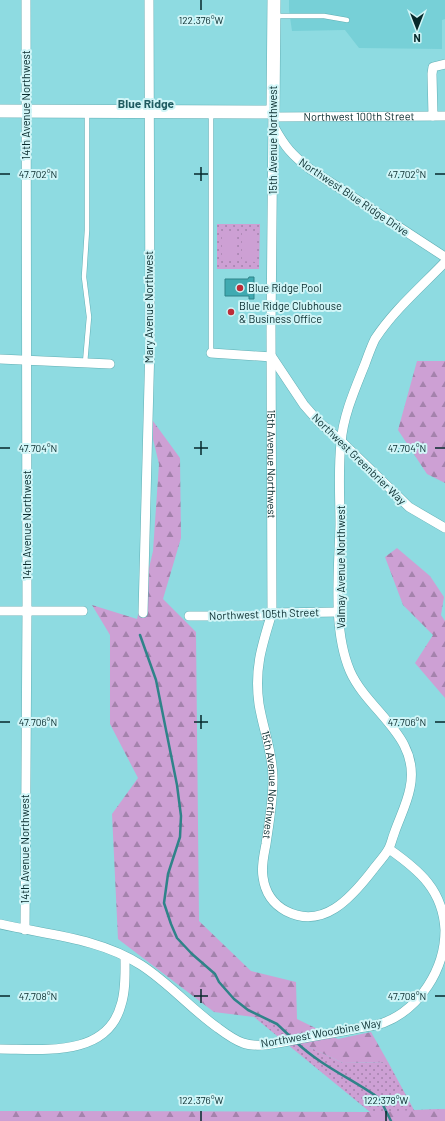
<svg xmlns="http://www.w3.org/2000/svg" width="445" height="1121" viewBox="0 0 445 1121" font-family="Barlow,sans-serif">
	<defs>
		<pattern id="grass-dots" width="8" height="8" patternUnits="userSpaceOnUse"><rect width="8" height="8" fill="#cda0d4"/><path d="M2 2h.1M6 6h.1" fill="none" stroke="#a482ac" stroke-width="1.8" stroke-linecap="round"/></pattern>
		<pattern id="forest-firs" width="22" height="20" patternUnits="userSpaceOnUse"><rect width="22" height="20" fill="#cda0d4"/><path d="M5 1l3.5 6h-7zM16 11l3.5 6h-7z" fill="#a482ac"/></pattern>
	</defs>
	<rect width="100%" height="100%" fill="#8edbe1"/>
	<path fill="#77d0d7" d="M 289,0 L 445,0 L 445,19 L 442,20 L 442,49 L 359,48 L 345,30 L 292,31 L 289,10 Z"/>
	<path fill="url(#grass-dots)" d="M 217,224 L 260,224 L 259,269 L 217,269 Z
		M 254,1017 L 292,1030 L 307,1046 L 343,1063 L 388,1062 L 414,1110 L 445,1109 L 445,1121 L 0,1121 L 0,1111 L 370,1112 Z"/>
	<path fill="url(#forest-firs)" d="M 417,361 L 445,361 L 445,483 L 427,474 L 398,430 Z
		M 153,421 L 180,458 L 181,538 L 163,599 L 196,632 L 199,921 L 251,971 L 296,982 L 297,1019 L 338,1039 L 371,1032 L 388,1062 L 343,1063 L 307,1046 L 291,1030 L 254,1017 L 214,1012 L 118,939 L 112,814 L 138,778 L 110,724 L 110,635 L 92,605 L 137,619 L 153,551 L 159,464 L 153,439 Z
		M 397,548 L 430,576 L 444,597 L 441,615 L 445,621 L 445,698 L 415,663 L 433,635 L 403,605 L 385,557 Z
		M 445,1109 L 445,1121 L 0,1121 L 0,1111 L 371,1112 Z"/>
	<path fill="#cda0d4" d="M 222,232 L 235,232 L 235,261 L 222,261 Z
		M 242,232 L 255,232 L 255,262 L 242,261 Z"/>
	<path fill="#40aab1" stroke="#2f8389" d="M 249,277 L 254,277 L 254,299 L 249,299 L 249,296 L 225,296 L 225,279 L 248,279 Z"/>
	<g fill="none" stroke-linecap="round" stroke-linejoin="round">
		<path stroke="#2f8389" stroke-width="2.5" d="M 140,635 L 156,680 L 177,785 L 181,816 L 180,837 L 168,874 L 164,903 L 171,924 L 177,938 L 192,954 L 215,974 L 219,982 L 234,999 L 248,1010 L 277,1024 L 293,1039
			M 296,1042 C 320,1065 350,1078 376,1096 L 381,1101 L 391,1121"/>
		<defs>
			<path id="service" d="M 275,16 L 324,16 L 347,20
				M 211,113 L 211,353
				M 85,363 L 89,317 L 84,277 L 87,230 L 87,113"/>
			<g id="minor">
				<path id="s1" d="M 273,112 L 271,330 L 272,613 C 262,645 254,669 259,704 C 263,729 273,753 273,779 C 273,801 269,823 266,844 C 264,855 261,866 263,877 C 265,892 273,904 286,911 C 323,930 351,898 372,871 C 377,864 384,857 388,850 C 391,845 392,839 394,834 C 399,819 407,804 410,788 C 421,736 368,712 350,671 C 332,629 339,569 340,525 C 340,498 338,469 341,443 C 343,416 355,389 365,364 C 368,356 371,347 375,339 C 394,310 421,287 445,262"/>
				<path d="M 433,116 L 432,74 L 433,67 L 445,64"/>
				<path id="s2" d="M 273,117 L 445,116"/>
				<path d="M 274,127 C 285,147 292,155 310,169 L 445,257"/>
				<path d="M 211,353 L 272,357 L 304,405 L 319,422 L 341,441 L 409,507 L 445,528"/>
				<path d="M 0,359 L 110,364"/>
				<path d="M 0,611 L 83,611"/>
				<path d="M 143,613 L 150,344 L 149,0"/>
				<path d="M 189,616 L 262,616 L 272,613 L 339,612"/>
				<path d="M 0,924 C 48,935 99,938 141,965 C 169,983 191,1009 218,1028 C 226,1034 234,1040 243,1043 C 258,1049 287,1041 304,1038 C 321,1035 337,1032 354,1029 C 363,1027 374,1026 383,1023 C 420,1009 445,969 445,930 C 443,890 419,870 389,849"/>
				<path d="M 25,930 L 27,611 L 26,0"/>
				<path d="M 0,1049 C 42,1049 107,1058 121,1005 C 126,990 125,972 125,957"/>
			</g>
			<path id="secondary" d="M 0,111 L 273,112 L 274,0"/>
		</defs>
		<use href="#service" stroke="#62afb4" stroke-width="5.5"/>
		<use href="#minor" stroke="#62afb4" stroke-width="10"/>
		<use href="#secondary" stroke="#62afb4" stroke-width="14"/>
		<use href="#service" stroke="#fff" stroke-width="4.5"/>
		<use href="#minor" stroke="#fff" stroke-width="9"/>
		<use href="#secondary" stroke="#fff" stroke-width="13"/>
	</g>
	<path fill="none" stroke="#07292b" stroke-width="1.5" d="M 201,0 L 201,10M 201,167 L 201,181M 0,174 L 10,174M 194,174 L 208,174M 435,174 L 445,174M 201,441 L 201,455M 0,448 L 10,448M 194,448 L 208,448M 435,448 L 445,448M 201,715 L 201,729M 0,722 L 10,722M 194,722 L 208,722M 435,722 L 445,722M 201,989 L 201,1003M 0,996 L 10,996M 194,996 L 208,996M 435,996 L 445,996M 201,1111 L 201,1121M 386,1111 L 386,1121"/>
	<g fill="#bd2d39" stroke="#d0f5f7" stroke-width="1.5">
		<circle cx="240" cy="288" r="4"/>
		<circle cx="231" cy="312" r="4"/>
	</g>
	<g text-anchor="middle" stroke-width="4" stroke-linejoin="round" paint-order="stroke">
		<g font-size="11" fill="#07292b" stroke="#d0f5f7">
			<text transform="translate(26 105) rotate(-90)" y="4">14th Avenue Northwest</text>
			<text dy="4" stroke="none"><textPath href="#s2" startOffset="86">Northwest 100th Street</textPath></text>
			<text transform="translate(273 140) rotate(-90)" y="4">15th Avenue Northwest</text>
			<text transform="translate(354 197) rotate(34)" y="4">Northwest Blue Ridge Drive</text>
			<text transform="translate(149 307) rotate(-90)" y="4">Mary Avenue Northwest</text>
			<text transform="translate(359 459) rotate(44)" y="4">Northwest Greenbrier Way</text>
			<text dy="4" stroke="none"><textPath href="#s1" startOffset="352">15th Avenue Northwest</textPath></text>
			<text transform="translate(27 525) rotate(-90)" y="4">14th Avenue Northwest</text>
			<text transform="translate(341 567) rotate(-90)" y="4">Valmay Avenue Northwest</text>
			<text transform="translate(264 614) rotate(-2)" y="4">Northwest 105th Street</text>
			<text dy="4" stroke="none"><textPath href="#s1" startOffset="676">15th Avenue Northwest</textPath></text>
			<text transform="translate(25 849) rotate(-90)" y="4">14th Avenue Northwest</text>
			<text transform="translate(321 1033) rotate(-10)" y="4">Northwest Woodbine Way</text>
		</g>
		<g font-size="11" fill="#07292b" stroke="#d0f5f7" text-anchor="start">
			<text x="248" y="292">Blue Ridge Pool</text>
			<text x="239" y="310">Blue Ridge Clubhouse<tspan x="239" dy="13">&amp; Business Office</tspan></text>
		</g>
		<g font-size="12" font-weight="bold" fill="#1f5b60" stroke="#d0f5f7">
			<text x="146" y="108">Blue Ridge</text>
		</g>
	</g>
	<g font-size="10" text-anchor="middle" fill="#07292b" stroke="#d0f5f7" stroke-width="4" stroke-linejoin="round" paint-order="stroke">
		<text x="201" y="24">122.376°W</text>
		<text x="407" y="178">47.702°N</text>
		<text x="38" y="178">47.702°N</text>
		<text x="407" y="452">47.704°N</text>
		<text x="38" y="452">47.704°N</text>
		<text x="407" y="726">47.706°N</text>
		<text x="38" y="726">47.706°N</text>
		<text x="407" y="1000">47.708°N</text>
		<text x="38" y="1000">47.708°N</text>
		<text x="201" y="1104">122.376°W</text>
		<text x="386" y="1104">122.378°W</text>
	</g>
	<g transform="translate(417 28) rotate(180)" stroke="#d0f5f7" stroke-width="3" paint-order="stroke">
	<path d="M0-3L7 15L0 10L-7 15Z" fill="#07292b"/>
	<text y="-6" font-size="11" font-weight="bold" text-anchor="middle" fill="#07292b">N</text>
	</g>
</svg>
